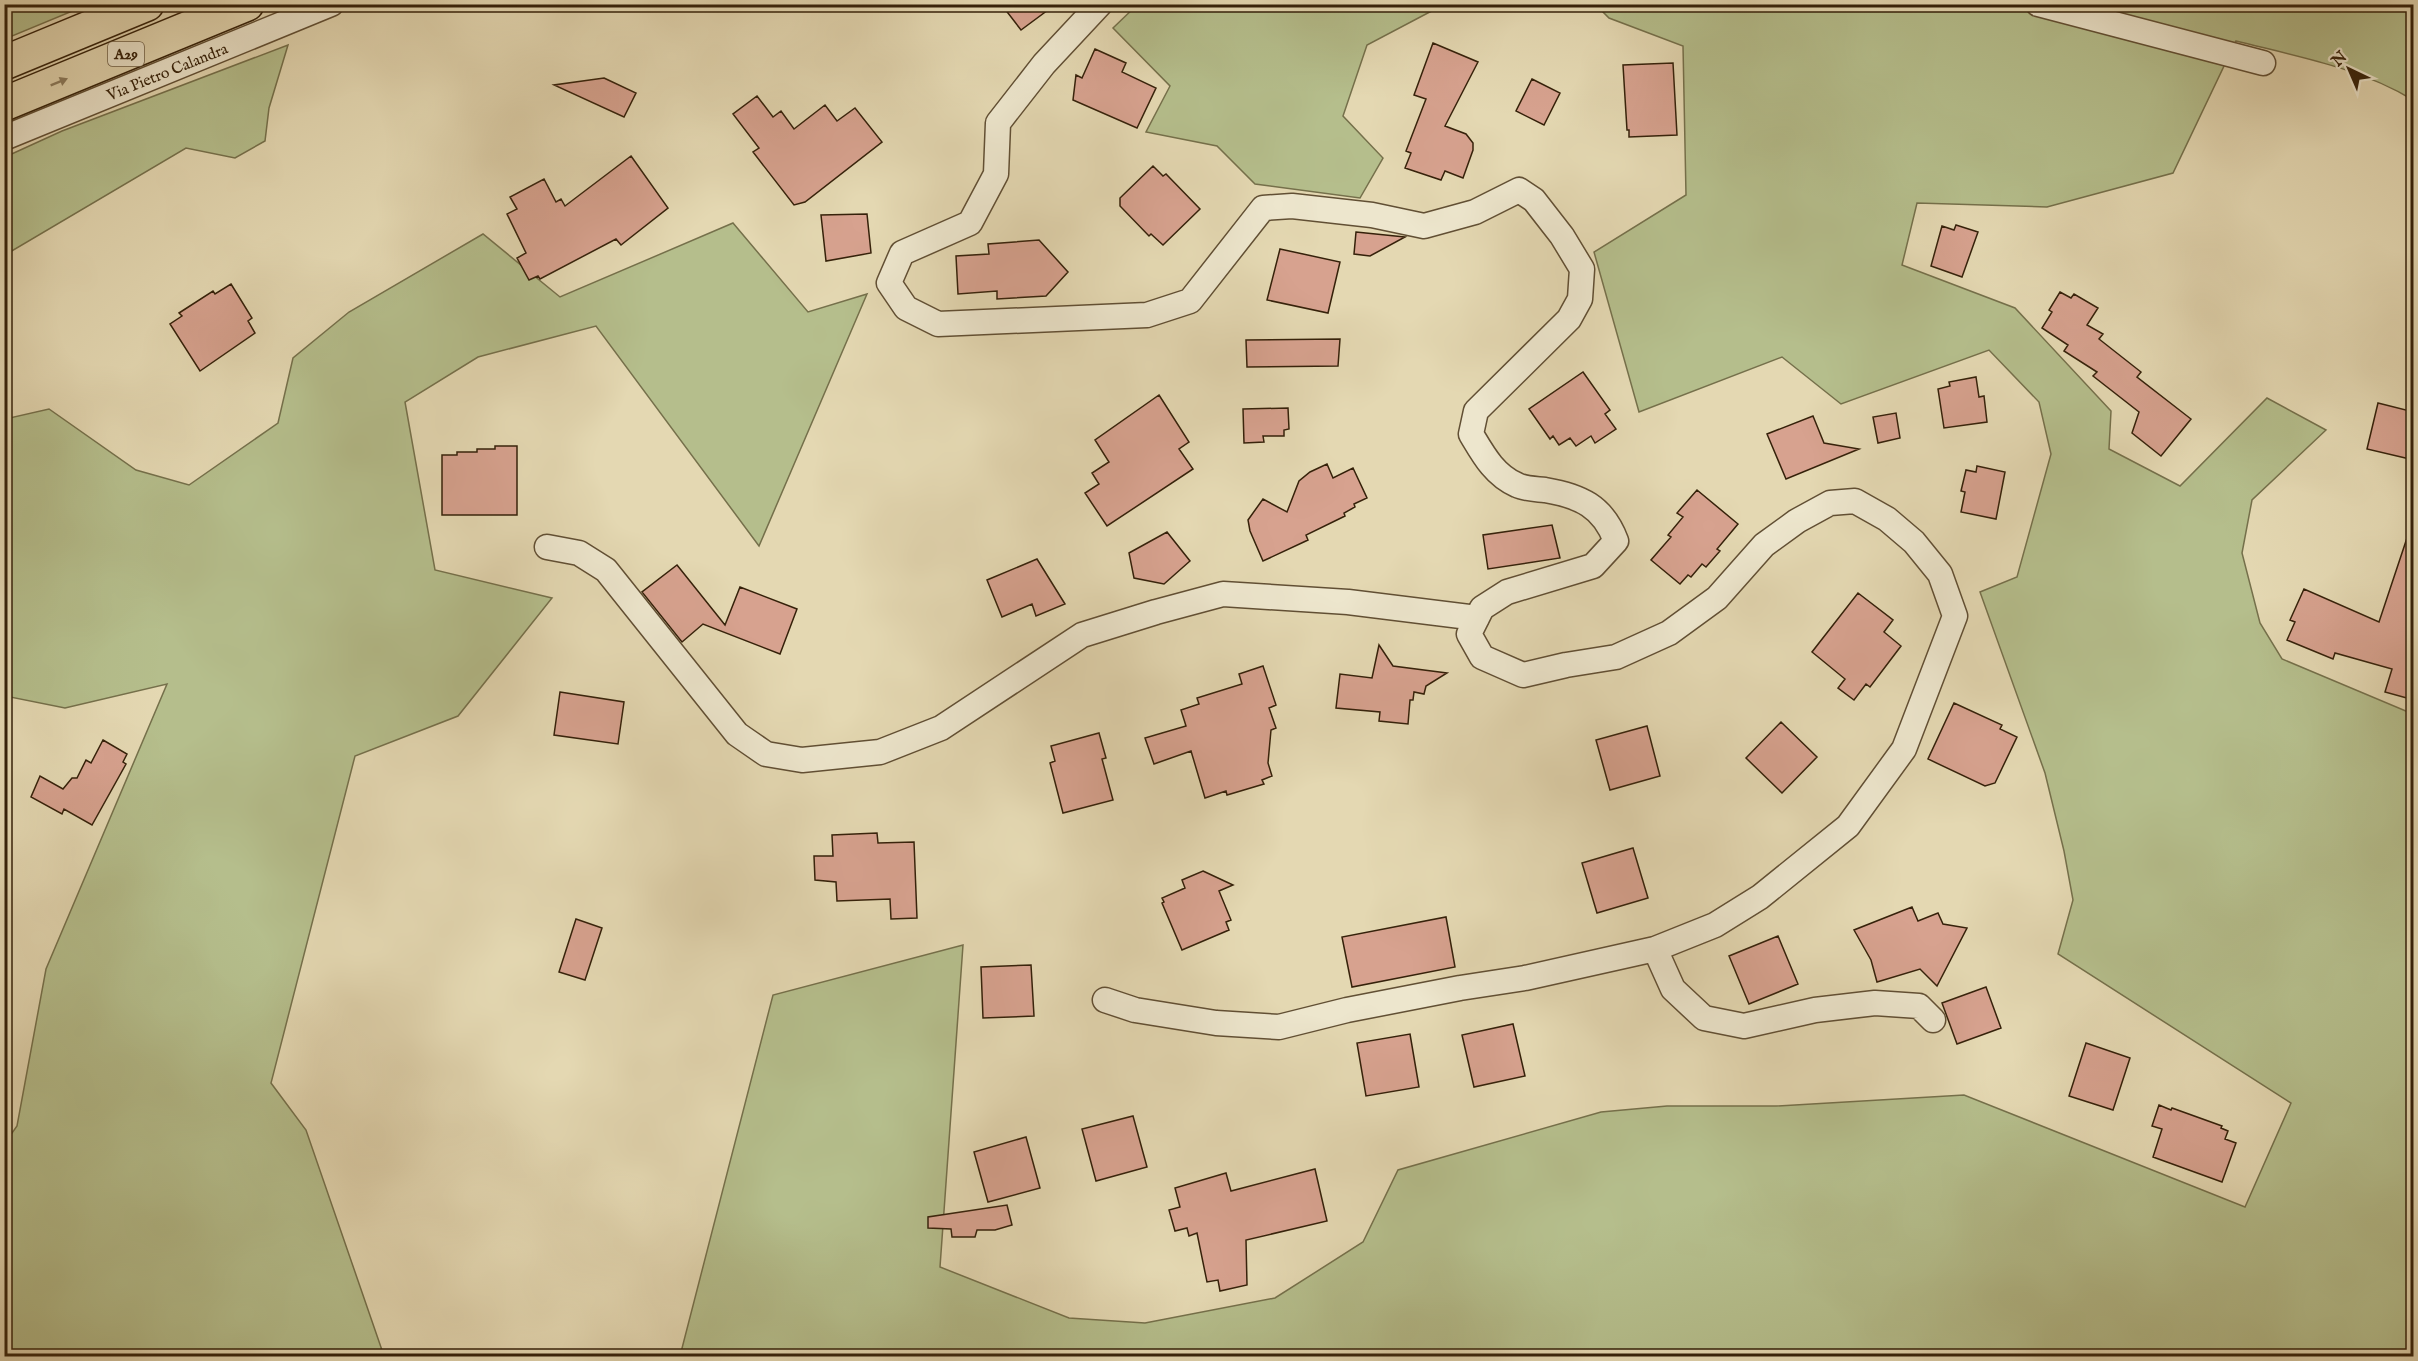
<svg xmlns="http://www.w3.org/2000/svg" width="2418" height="1361" viewBox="0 0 2418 1361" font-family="'IM FELL English',serif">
	<rect width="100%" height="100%" fill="#e4d8b2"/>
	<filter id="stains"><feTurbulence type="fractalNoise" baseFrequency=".00333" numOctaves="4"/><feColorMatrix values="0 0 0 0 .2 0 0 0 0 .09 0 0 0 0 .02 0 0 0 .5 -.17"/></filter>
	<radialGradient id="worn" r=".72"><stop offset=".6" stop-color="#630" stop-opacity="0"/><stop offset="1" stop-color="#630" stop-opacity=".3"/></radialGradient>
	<path fill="#b5be8c" stroke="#75704b" stroke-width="1.5" d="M 5,4 L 87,4 L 87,5 L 5,39 Z
		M 1137,5 L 1137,4 L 1443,5 L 1367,45 L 1343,116 L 1383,158 L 1360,198 L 1255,184 L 1217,146 L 1146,132 L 1170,86 L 1113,28 Z
		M 1596,5 L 2413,5 L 2413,100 C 2361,68 2296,56 2236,41 L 2173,173 L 2047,207 L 1917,203 L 1902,265 L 2015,308 L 2111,411 L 2109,449 L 2180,486 L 2267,398 L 2326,430 L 2252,500 L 2242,553 L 2260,623 L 2282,659 L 2413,714 L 2413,1356 L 680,1356 L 773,995 L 963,945 L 940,1267 L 1069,1318 L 1145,1323 L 1275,1298 L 1363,1242 L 1398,1170 L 1601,1112 L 1667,1106 L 1776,1106 L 1964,1095 L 2245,1207 L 2291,1103 L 2058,954 L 2073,900 L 2064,851 L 2045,773 L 1980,592 L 2017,577 L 2051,454 L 2039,402 L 1989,350 L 1841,404 L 1782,357 L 1639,412 L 1594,252 L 1686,195 L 1683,46 L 1609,18 Z
		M 288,45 L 269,108 L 265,141 L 235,158 L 186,148 L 5,255 L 5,157 L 62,131 Z
		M 733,223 L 808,312 L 867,294 L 759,546 L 596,326 L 478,357 L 405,402 L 435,570 L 552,598 L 458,716 L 355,756 L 271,1083 L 306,1130 L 384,1356 L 5,1356 L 5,1143 L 17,1126 L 46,969 L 167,684 L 65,708 L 5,696 L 5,679 L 11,652 L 5,649 L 5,419 L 49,409 L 136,470 L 189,485 L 278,423 L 293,358 L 349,312 L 483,234 L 560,297 Z"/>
	<path fill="#d7a28f" stroke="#35210a" stroke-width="1.5" d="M 1001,4 L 1056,4 L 1021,30 Z
		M 1433,43 L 1478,62 L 1445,126 L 1466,134 L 1473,143 L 1473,150 L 1463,178 L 1445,171 L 1441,180 L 1405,168 L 1411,153 L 1406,151 L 1426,99 L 1414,95 Z
		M 1095,49 L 1126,63 L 1122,72 L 1156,88 L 1137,128 L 1073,100 L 1076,75 L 1082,78 Z
		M 1673,63 L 1677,135 L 1629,137 L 1629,130 L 1627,130 L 1623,65 Z
		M 604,78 L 636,93 L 624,117 L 554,85 Z
		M 1532,79 L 1560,93 L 1544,125 L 1516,111 Z
		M 757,96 L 773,117 L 781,111 L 794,129 L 825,105 L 837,121 L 855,108 L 882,142 L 805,202 L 794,205 L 753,152 L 759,148 L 733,114 Z
		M 631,156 L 668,208 L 621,245 L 616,239 L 540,279 L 538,276 L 529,280 L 517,258 L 526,253 L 507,214 L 517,209 L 510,197 L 544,179 L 556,202 L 561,199 L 565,206 Z
		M 1153,166 L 1163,176 L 1166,174 L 1200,209 L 1163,245 L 1151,234 L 1149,236 L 1120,206 L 1120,198 Z
		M 867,214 L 871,253 L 826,261 L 821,215 Z
		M 1956,225 L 1978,232 L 1962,277 L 1931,266 L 1942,226 L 1954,230 Z
		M 1356,232 L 1405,237 L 1370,256 L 1354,254 Z
		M 1039,240 L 1068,272 L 1046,296 L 997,299 L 997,291 L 958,294 L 956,256 L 989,254 L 988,244 Z
		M 1280,249 L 1340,262 L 1328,313 L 1267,300 Z
		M 231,284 L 252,318 L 248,321 L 255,333 L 200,371 L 170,324 L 182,316 L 179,313 L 213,291 L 215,294 Z
		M 2060,292 L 2071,298 L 2074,294 L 2098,308 L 2087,325 L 2103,334 L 2099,339 L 2141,372 L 2137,377 L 2191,419 L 2161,456 L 2132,433 L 2139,412 L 2093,376 L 2097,372 L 2064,351 L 2068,345 L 2042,328 L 2052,312 L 2049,310 Z
		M 1340,339 L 1338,366 L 1247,367 L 1246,340 Z
		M 1583,372 L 1610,410 L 1605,414 L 1616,429 L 1595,443 L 1591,436 L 1576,446 L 1570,438 L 1559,445 L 1553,436 L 1550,439 L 1529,409 Z
		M 1976,377 L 1979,397 L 1984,396 L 1987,422 L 1944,428 L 1938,389 L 1950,386 L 1949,382 Z
		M 1159,395 L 1189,442 L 1179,449 L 1193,469 L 1107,526 L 1085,493 L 1099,484 L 1092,473 L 1109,462 L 1095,440 Z
		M 2378,403 L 2414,412 L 2414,460 L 2367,449 Z
		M 1288,408 L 1289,429 L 1284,430 L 1284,436 L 1263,436 L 1264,442 L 1244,443 L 1243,409 Z
		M 1896,413 L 1900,438 L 1878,443 L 1873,417 Z
		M 1813,416 L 1824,443 L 1859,449 L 1786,479 L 1767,434 Z
		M 495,446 L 517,446 L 517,515 L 442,515 L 442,455 L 457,455 L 457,452 L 477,452 L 477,449 L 495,449 Z
		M 1327,464 L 1333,478 L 1353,468 L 1367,498 L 1354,504 L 1355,507 L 1344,513 L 1345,516 L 1306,535 L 1308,540 L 1263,561 L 1250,531 L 1248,520 L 1263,499 L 1287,512 L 1299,481 L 1310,472 Z
		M 1977,466 L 2005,472 L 1996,519 L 1961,512 L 1965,492 L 1961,491 L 1966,470 L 1976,472 Z
		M 1697,490 L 1738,524 L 1717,549 L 1720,551 L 1706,567 L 1702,564 L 1691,577 L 1688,575 L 1680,584 L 1651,560 L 1671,537 L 1668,535 L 1683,517 L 1677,513 Z
		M 1552,525 L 1560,558 L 1488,569 L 1483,535 Z
		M 2410,529 L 2414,530 L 2414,700 L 2385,692 L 2392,669 L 2335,653 L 2333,659 L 2287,640 L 2295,622 L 2290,620 L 2304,589 L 2379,622 Z
		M 1167,532 L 1190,561 L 1164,584 L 1134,578 L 1129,553 Z
		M 1037,559 L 1065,604 L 1036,616 L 1032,604 L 1002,617 L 987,580 Z
		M 677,565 L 725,625 L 740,587 L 797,609 L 780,654 L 703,624 L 682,642 L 642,592 Z
		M 1858,593 L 1893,620 L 1884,632 L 1901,646 L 1870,687 L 1866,684 L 1854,700 L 1838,688 L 1845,679 L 1812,652 Z
		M 1379,645 L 1393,666 L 1447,673 L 1426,686 L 1424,694 L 1414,692 L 1413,700 L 1410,700 L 1408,724 L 1379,721 L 1380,712 L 1336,708 L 1340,674 L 1372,678 Z
		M 1263,666 L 1276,705 L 1269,708 L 1276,728 L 1271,730 L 1268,763 L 1272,776 L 1262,780 L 1264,784 L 1227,795 L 1226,791 L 1205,798 L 1191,751 L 1154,764 L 1145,738 L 1186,726 L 1181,710 L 1199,704 L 1197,698 L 1242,684 L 1239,674 Z
		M 560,692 L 624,702 L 618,744 L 554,735 Z
		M 1954,703 L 2002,725 L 2000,729 L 2017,737 L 1995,783 L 1985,786 L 1928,759 Z
		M 1781,722 L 1817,757 L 1782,793 L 1746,758 Z
		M 1647,726 L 1660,776 L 1610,790 L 1596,740 Z
		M 1099,733 L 1106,758 L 1102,759 L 1113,800 L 1063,813 L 1050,763 L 1055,761 L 1051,746 Z
		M 103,740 L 127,754 L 123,762 L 126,764 L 92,825 L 64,809 L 62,814 L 31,797 L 40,776 L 63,789 L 72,778 L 77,778 L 86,760 L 91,763 Z
		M 877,833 L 878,843 L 914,842 L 917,918 L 891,919 L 890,899 L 837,901 L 836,882 L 815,880 L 814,856 L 833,856 L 832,835 Z
		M 1633,848 L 1648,898 L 1597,913 L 1582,863 Z
		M 1203,871 L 1233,885 L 1219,891 L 1231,920 L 1226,922 L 1229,930 L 1182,950 L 1162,903 L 1164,902 L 1162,898 L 1185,888 L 1182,880 Z
		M 1912,907 L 1918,921 L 1938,913 L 1943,924 L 1967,928 L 1937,986 L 1920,969 L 1877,982 L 1871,960 L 1854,930 Z
		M 1446,917 L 1455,967 L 1352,987 L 1342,937 Z
		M 576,919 L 602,928 L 585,980 L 559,972 Z
		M 1778,936 L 1798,984 L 1749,1004 L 1729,956 Z
		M 1031,965 L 1034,1016 L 983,1018 L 981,967 Z
		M 1986,987 L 2001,1028 L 1957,1044 L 1942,1003 Z
		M 1513,1024 L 1525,1076 L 1474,1087 L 1462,1035 Z
		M 1410,1034 L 1419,1087 L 1366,1096 L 1357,1043 Z
		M 2086,1043 L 2130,1058 L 2113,1110 L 2069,1096 Z
		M 2159,1105 L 2171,1110 L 2172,1108 L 2222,1126 L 2221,1128 L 2228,1131 L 2225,1139 L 2236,1143 L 2222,1182 L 2153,1157 L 2162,1129 L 2152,1126 Z
		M 1133,1116 L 1147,1167 L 1096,1181 L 1082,1129 Z
		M 1026,1137 L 1040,1188 L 988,1202 L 974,1152 Z
		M 1315,1169 L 1327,1221 L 1246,1240 L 1247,1285 L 1220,1291 L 1218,1280 L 1207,1282 L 1197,1233 L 1189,1236 L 1187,1228 L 1175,1231 L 1169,1210 L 1180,1207 L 1175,1188 L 1226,1173 L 1231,1191 Z
		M 1007,1205 L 1012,1225 L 995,1230 L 977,1230 L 975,1237 L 952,1237 L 951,1229 L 928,1228 L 928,1217 Z"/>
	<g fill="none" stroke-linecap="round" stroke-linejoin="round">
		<defs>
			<path id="minor" d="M 1100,4 L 1044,64 L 998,123 L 996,174 L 970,223 L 902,253 L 889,283 L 906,308 L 938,324 L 1147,315 L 1190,301 L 1263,208 L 1292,206 L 1372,215 L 1424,226 L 1475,212 L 1519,190 L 1534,200 L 1562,236 L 1582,269 L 1580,299 L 1569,319 L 1476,411 L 1471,434 C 1483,454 1494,475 1517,485 C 1525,489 1536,489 1545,490 C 1580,496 1603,506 1616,541 L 1593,566 L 1507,592 L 1482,608 L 1469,634 L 1482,657 L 1523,675 L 1566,665 L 1616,657 L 1669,633 L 1717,598 L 1764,545 L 1797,521 L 1830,503 L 1855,501 L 1887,519 L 1914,542 L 1940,574 L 1955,616 L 1904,749 L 1848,826 L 1760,897 L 1715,925 L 1655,949 L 1525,978 L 1460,988 L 1347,1010 L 1279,1027 L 1216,1023 L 1135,1010 L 1105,1000
				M 2038,4 L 2263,63
				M 4,138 L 331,4
				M 547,547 L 579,553 L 606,570 L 737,734 L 766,754 L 802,760 L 880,752 L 941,728 L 1082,635 L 1156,612 L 1223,594 L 1348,602 L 1477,618
				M 1655,949 L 1673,989 L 1704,1018 L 1744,1026 L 1815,1010 L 1875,1003 L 1919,1006 L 1933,1020"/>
			<path id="motorway" d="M 4,63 L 147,4
				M 4,104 L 247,4"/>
		</defs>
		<use href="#minor" stroke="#614f34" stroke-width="27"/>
		<use href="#motorway" stroke="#35210a" stroke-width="36"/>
		<use href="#minor" stroke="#ede6cd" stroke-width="24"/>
		<use href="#motorway" stroke="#e4d8b2" stroke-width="33"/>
	</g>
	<defs><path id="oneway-solid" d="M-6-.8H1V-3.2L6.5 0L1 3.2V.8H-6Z" transform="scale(1.5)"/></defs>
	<use fill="#8c7c5e" href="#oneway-solid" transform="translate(59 82) rotate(-22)"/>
	<g text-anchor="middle" stroke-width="4.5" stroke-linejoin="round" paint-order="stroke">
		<rect fill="#ede6cd" stroke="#6c5c44" stroke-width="1.5" x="108" y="42" width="36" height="24" rx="4.5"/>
		<g font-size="15" font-weight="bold" fill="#35210a">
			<text x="126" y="59">A29</text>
		</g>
		<g font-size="16" fill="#35210a" stroke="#ede6cd">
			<text transform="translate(167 71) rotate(-22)" y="6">Via Pietro Calandra</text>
		</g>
	</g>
	<rect width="2418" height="1361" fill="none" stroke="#e4d8b2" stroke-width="24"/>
	<rect x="6" y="6" width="2406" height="1349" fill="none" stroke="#35210a" stroke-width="3"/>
	<rect x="12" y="12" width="2394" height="1337" fill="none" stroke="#35210a" stroke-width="1.5"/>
	<g transform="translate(2349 69) rotate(316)" stroke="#ede6cd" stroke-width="4.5" paint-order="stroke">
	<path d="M0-4.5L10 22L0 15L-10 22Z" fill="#35210a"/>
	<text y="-9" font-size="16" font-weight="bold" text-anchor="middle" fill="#35210a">N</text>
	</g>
	<rect width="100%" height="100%" filter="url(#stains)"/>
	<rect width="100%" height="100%" fill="url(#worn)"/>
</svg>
